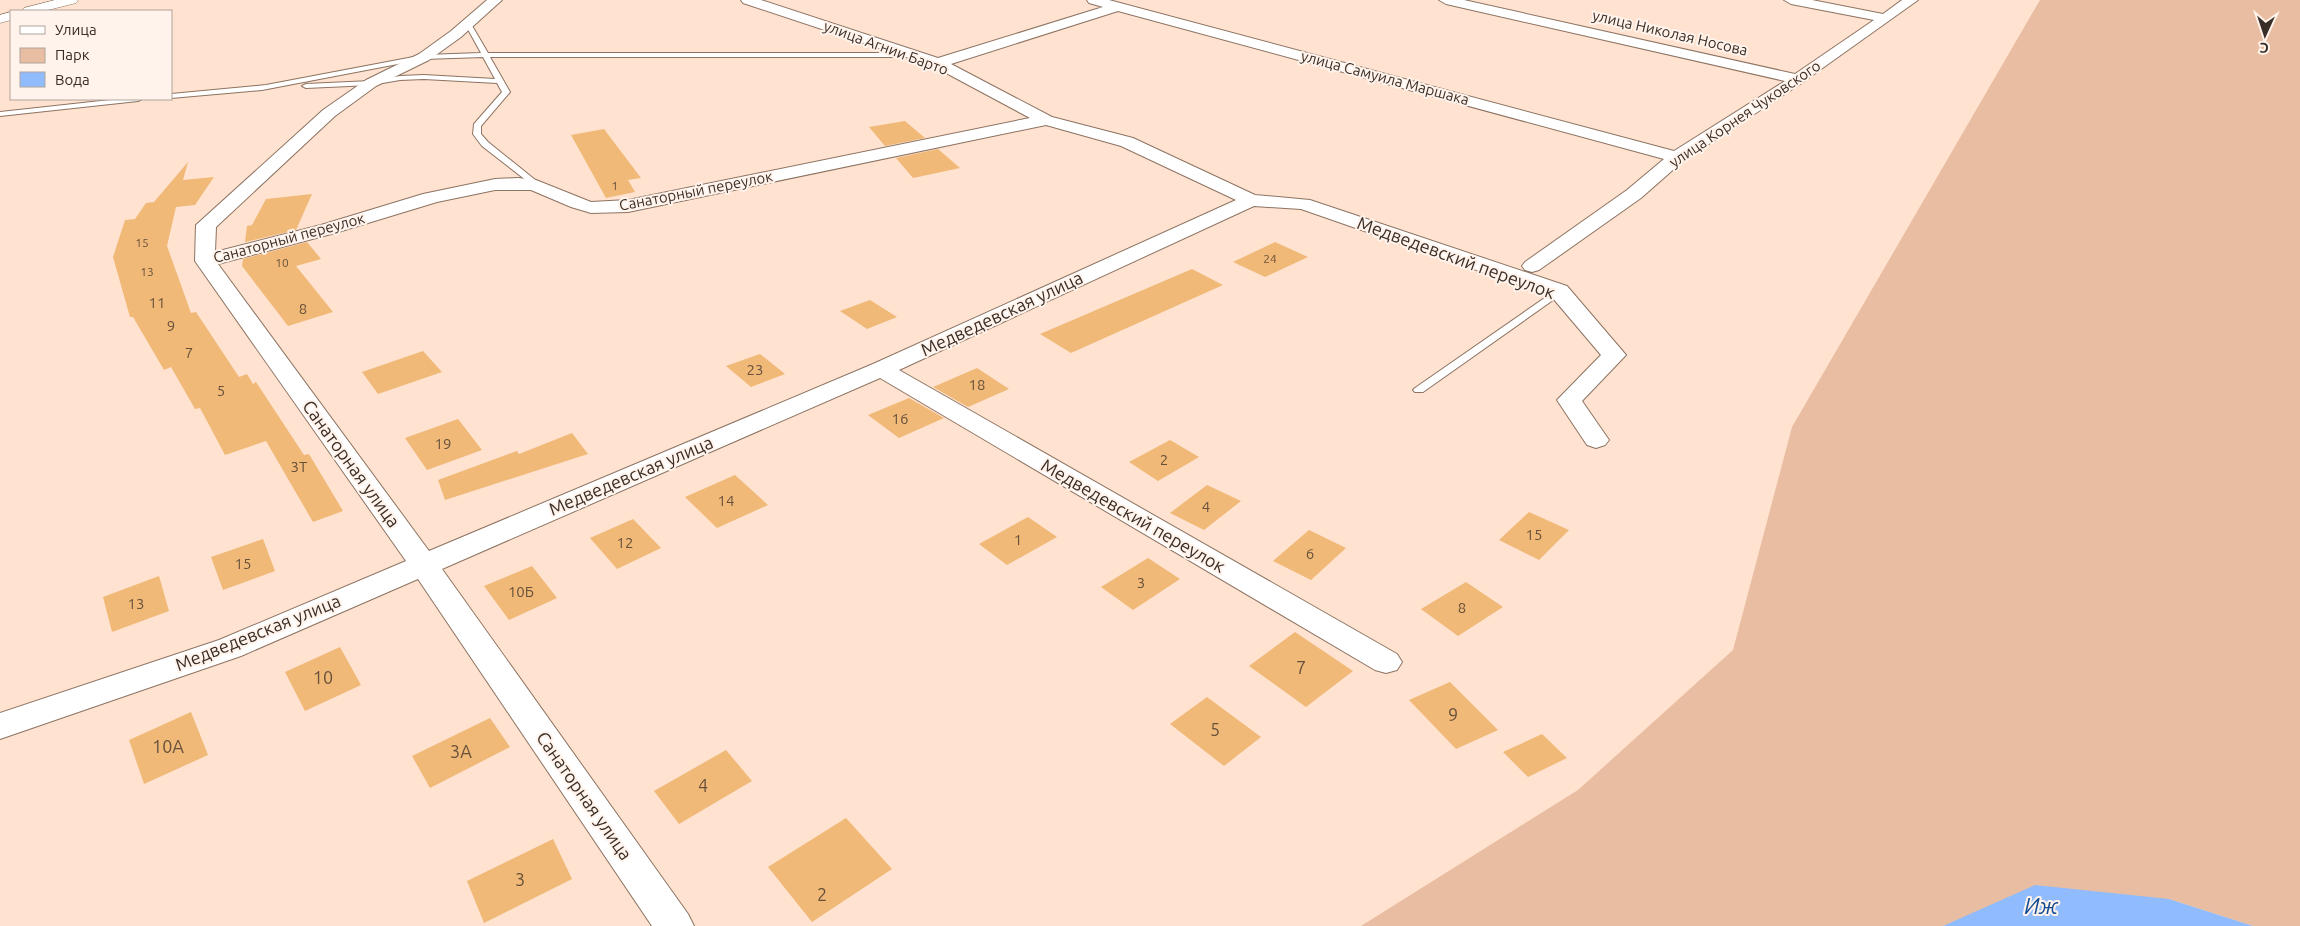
<svg xmlns="http://www.w3.org/2000/svg" width="2300" height="926" viewBox="0 0 2300 926" font-family="Ubuntu,sans-serif">
	<rect width="100%" height="100%" fill="#ffe2cf"/>
	<path fill="#e9bda1" d="M 2040,0 L 2300,0 L 2300,926 L 2253,926 L 2169,899 L 1956,922 L 1943,926 L 1361,926 L 1578,790 L 1733,650 L 1792,427 Z"/>
	<path fill="#90bcfe" d="M 2035,885 L 2169,899 L 2253,926 L 1943,926 Z"/>
	<path fill="#f1b978" d="M 905,121 L 925,138 L 885,146 L 869,127 Z
		M 604,129 L 641,178 L 628,180 L 635,192 L 606,198 L 571,135 Z
		M 938,149 L 960,168 L 913,178 L 896,158 Z
		M 188,162 L 183,180 L 214,177 L 195,205 L 176,207 L 167,246 L 191,313 L 196,312 L 239,377 L 247,374 L 253,384 L 256,382 L 304,455 L 309,454 L 343,511 L 313,522 L 266,441 L 225,455 L 200,408 L 195,409 L 171,367 L 164,370 L 133,317 L 130,317 L 113,257 L 125,220 L 135,219 L 146,203 L 154,202 Z
		M 312,194 L 296,230 L 245,242 L 247,226 L 252,225 L 266,199 Z
		M 307,242 L 321,259 L 296,266 L 333,312 L 288,326 L 242,266 L 243,259 Z
		M 1275,242 L 1308,257 L 1265,277 L 1233,262 Z
		M 1192,269 L 1223,285 L 1071,353 L 1040,334 Z
		M 870,300 L 897,317 L 867,329 L 840,311 Z
		M 423,351 L 442,372 L 378,394 L 362,372 Z
		M 760,354 L 785,374 L 751,387 L 726,366 Z
		M 977,368 L 1009,389 L 968,407 L 933,387 Z
		M 909,398 L 944,418 L 899,438 L 868,415 Z
		M 458,419 L 482,450 L 427,470 L 405,438 Z
		M 572,433 L 588,454 L 445,500 L 438,480 L 517,451 L 519,454 Z
		M 1170,440 L 1199,457 L 1158,481 L 1129,462 Z
		M 735,475 L 768,505 L 717,528 L 685,497 Z
		M 1207,485 L 1241,501 L 1204,530 L 1170,513 Z
		M 1529,512 L 1569,530 L 1539,560 L 1499,540 Z
		M 1028,517 L 1057,537 L 1007,565 L 979,544 Z
		M 633,519 L 661,548 L 617,569 L 590,538 Z
		M 1309,530 L 1346,548 L 1311,580 L 1273,561 Z
		M 263,539 L 275,571 L 223,590 L 211,557 Z
		M 1148,558 L 1180,579 L 1133,610 L 1101,587 Z
		M 532,566 L 557,598 L 509,620 L 484,586 Z
		M 159,576 L 169,611 L 112,632 L 103,597 Z
		M 1466,582 L 1503,607 L 1458,636 L 1421,609 Z
		M 1295,632 L 1353,671 L 1306,707 L 1249,666 Z
		M 340,647 L 361,685 L 305,711 L 285,672 Z
		M 1450,682 L 1498,730 L 1456,749 L 1409,700 Z
		M 1207,697 L 1261,737 L 1224,766 L 1170,724 Z
		M 191,712 L 208,755 L 144,784 L 129,740 Z
		M 490,718 L 510,747 L 430,788 L 412,756 Z
		M 1542,734 L 1567,758 L 1528,777 L 1503,752 Z
		M 726,750 L 752,781 L 679,824 L 654,791 Z
		M 846,818 L 892,869 L 812,922 L 768,867 Z
		M 553,839 L 572,879 L 484,923 L 467,881 Z"/>
	<g fill="none" stroke-linecap="round" stroke-linejoin="round">
		<defs>
			<path id="lane" d="M 468,22 L 471,24 L 488,53 L 912,53 L 915,55 L 912,57 L 490,57 L 510,92 L 481,126 L 481,134 L 488,142 L 539,183 L 539,187 L 536,188 L 482,146 L 473,134 L 474,124 L 502,92 L 497,83 L 424,79 L 400,80 L 371,85 L 306,88 L 302,86 L 306,84 L 371,81 L 400,76 L 424,75 L 495,79 L 483,57 L 424,59 L 262,90 L 171,98 L 171,94 L 266,85 L 424,55 L 481,53 L 465,24 Z
				M 119,99 L 142,99 L 138,101 L 0,116 L 0,112 Z
				M 1559,288 L 1564,291 L 1563,293 L 1423,392 L 1415,392 L 1413,390 L 1415,388 Z"/>
			<path id="street" d="M 487,0 L 502,0 L 461,37 L 429,60 L 376,86 L 335,116 L 216,227 L 215,252 L 321,225 L 423,194 L 495,179 L 518,178 L 536,180 L 591,202 L 628,200 L 1030,118 L 933,66 L 743,3 L 741,0 L 761,0 L 938,58 L 1103,7 L 1089,3 L 1087,0 L 1109,0 L 1674,151 L 1785,81 L 1446,4 L 1439,0 L 1464,0 L 1795,74 L 1874,20 L 1791,4 L 1784,0 L 1812,0 L 1883,14 L 1902,0 L 1918,0 L 1803,82 L 1683,161 L 1641,198 L 1539,270 L 1532,272 L 1525,270 L 1522,266 L 1525,262 L 1627,190 L 1664,159 L 1118,11 L 951,64 L 1052,117 L 1133,138 L 1255,195 L 1310,200 L 1567,286 L 1626,355 L 1582,401 L 1609,440 L 1605,445 L 1596,448 L 1587,445 L 1557,400 L 1601,355 L 1551,296 L 1301,209 L 1254,206 L 899,370 L 1397,654 L 1402,662 L 1397,670 L 1386,673 L 1375,670 L 880,378 L 442,569 L 688,914 L 694,926 L 652,926 L 418,579 L 241,656 L 0,739 L 0,713 L 219,640 L 406,561 L 195,261 L 196,225 L 323,110 L 366,80 L 419,54 L 451,31 ZM 1046,125 L 1121,146 L 1236,200 L 873,364 L 429,551 L 218,264 L 335,233 L 437,202 L 495,190 L 531,190 L 571,207 L 591,213 L 628,212 Z"/>
			<path id="secondary" d="M 55,0 L 78,0 L 76,3 L 44,11 L 22,11 L 24,8 Z
				M 11,12 L 11,20 L 0,23 L 0,15 Z"/>
		</defs>
		<use href="#lane" stroke="#8c7362" stroke-width="2"/>
		<use href="#street" stroke="#8c7362" stroke-width="2"/>
		<use href="#secondary" stroke="#8c7362" stroke-width="1"/>
		<use href="#lane" fill="#fff" fill-rule="evenodd"/>
		<use href="#street" fill="#fff" fill-rule="evenodd"/>
		<use href="#secondary" fill="#fff" fill-rule="evenodd"/>
	</g>
	<g text-anchor="middle" stroke-width="4" stroke-linejoin="round" paint-order="stroke">
		<g font-size="12" fill="#67513b">
			<text x="615" y="190">1</text>
			<text x="142" y="247">15</text>
			<text x="1270" y="263">24</text>
			<text x="282" y="267">10</text>
			<text x="147" y="276">13</text>
		</g>
		<g font-size="15" fill="#392e27" stroke="#fff3eb">
			<text transform="translate(1670 33) rotate(13)" y="5">улица Николая Носова</text>
			<text transform="translate(886 48) rotate(20)" y="5">улица Агнии Барто</text>
			<text transform="translate(1385 78) rotate(15)" y="5">улица Самуила Маршака</text>
			<text transform="translate(1745 114) rotate(-34)" y="5">улица Корнея Чуковского</text>
			<text transform="translate(696 191) rotate(-11)" y="5">Санаторный переулок</text>
			<text transform="translate(289 238) rotate(-15)" y="5">Санаторный переулок</text>
		</g>
		<g font-size="15" fill="#67513b">
			<text x="157" y="308">11</text>
			<text x="303" y="314">8</text>
			<text x="171" y="331">9</text>
			<text x="189" y="358">7</text>
			<text x="755" y="375">23</text>
			<text x="977" y="390">18</text>
			<text x="221" y="396">5</text>
			<text x="900" y="424">16</text>
			<text x="443" y="449">19</text>
			<text x="1164" y="465">2</text>
			<text x="299" y="472">3Т</text>
			<text x="726" y="506">14</text>
			<text x="1206" y="512">4</text>
			<text x="1534" y="540">15</text>
			<text x="1018" y="545">1</text>
			<text x="625" y="548">12</text>
			<text x="1310" y="559">6</text>
			<text x="243" y="569">15</text>
			<text x="1141" y="588">3</text>
			<text x="521" y="597">10Б</text>
			<text x="136" y="609">13</text>
			<text x="1462" y="613">8</text>
		</g>
		<g font-size="18" fill="#392e27" stroke="#fff3eb">
			<text transform="translate(1456 258) rotate(20)" y="6">Медведевский переулок</text>
			<text transform="translate(1002 314) rotate(-25)" y="6">Медведевская улица</text>
			<text transform="translate(351 464) rotate(54)" y="6">Санаторная улица</text>
			<text transform="translate(631 476) rotate(-23)" y="6">Медведевская улица</text>
			<text transform="translate(1133 516) rotate(30)" y="6">Медведевский переулок</text>
			<text transform="translate(258 633) rotate(-22)" y="6">Медведевская улица</text>
			<text transform="translate(584 796) rotate(55)" y="6">Санаторная улица</text>
		</g>
		<g font-size="18" fill="#67513b">
			<text x="1301" y="674">7</text>
			<text x="323" y="684">10</text>
			<text x="1453" y="721">9</text>
			<text x="1215" y="736">5</text>
			<text x="168" y="753">10А</text>
			<text x="461" y="758">3А</text>
			<text x="703" y="792">4</text>
			<text x="520" y="886">3</text>
			<text x="822" y="901">2</text>
		</g>
		<g font-size="22" font-style="italic" fill="#134b95" stroke="#fff3eb">
			<text x="2041" y="914">Иж</text>
		</g>
	</g>
	<rect x="10" y="10" width="162" height="90" fill="#fff3eb" stroke="#b0a49d"/>
	<rect x="20" y="26" width="25" height="8" fill="#ffffff" stroke="#b0a49d"/>
	<text x="55" y="35" font-size="15" fill="#392e27">Улица</text>
	<rect x="20" y="48" width="25" height="15" fill="#e9bda1" stroke="#b0a49d"/>
	<text x="55" y="60" font-size="15" fill="#392e27">Парк</text>
	<rect x="20" y="72" width="25" height="15" fill="#90bcfe" stroke="#b0a49d"/>
	<text x="55" y="85" font-size="15" fill="#392e27">Вода</text>
	<g transform="translate(2265 35) rotate(183)" stroke="#fff3eb" stroke-width="4" paint-order="stroke">
	<path d="M0-4L9 19L0 12L-9 19Z" fill="#392e27"/>
	<text y="-8" font-size="14" font-weight="bold" text-anchor="middle" fill="#392e27">С</text>
	</g>
</svg>
